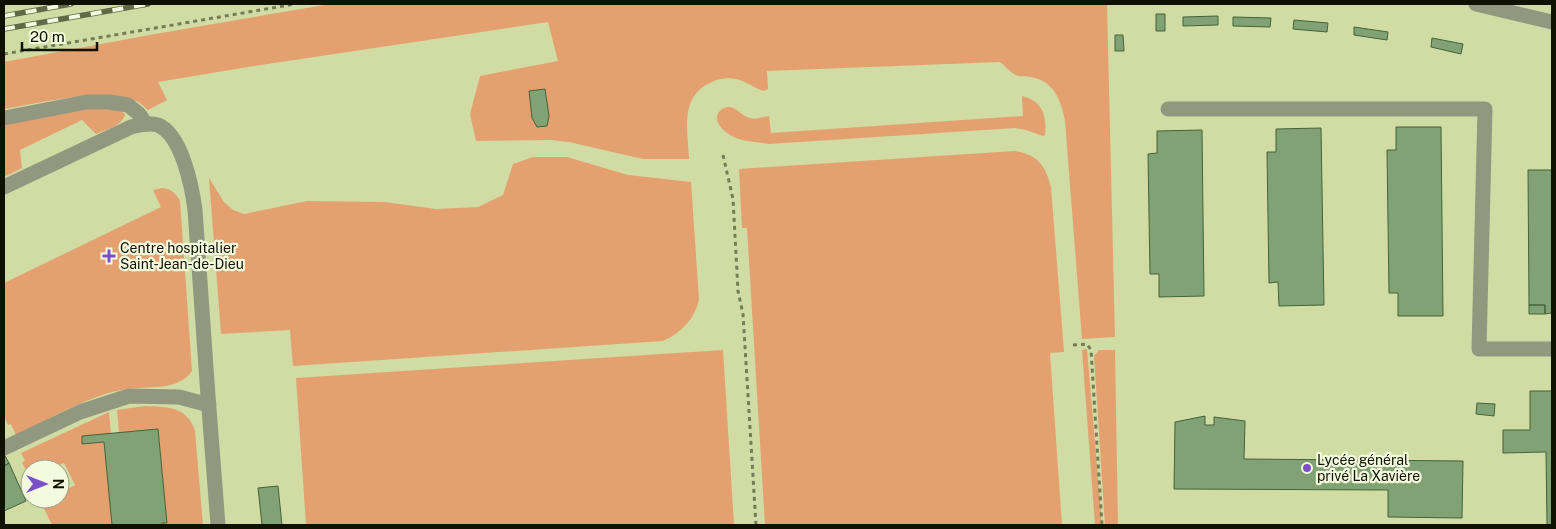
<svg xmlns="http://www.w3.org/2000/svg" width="1556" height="529" viewBox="0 0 1556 529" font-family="'Public Sans',sans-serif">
	<rect width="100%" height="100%" fill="#d0dca4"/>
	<path fill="#e4a16f" d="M 330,4 L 1107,4 L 1115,337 L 1082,339 L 1065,121 C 1061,100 1054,81 1031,77 C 1026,76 1020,77 1016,75 C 1010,72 1005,66 1000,62 L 767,71 L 768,89 L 764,91 C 754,88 746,81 736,79 C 725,77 715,80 706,85 C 680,100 688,133 689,159 L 643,159 L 569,142 L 551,140 L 476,141 L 470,114 L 480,76 L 558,61 L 548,22 L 254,66 L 158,82 L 167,100 L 148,110 C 144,107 140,102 136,101 C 103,87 39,103 4,109 L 4,62 L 155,34 Z
		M 1022,96 C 1043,101 1047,116 1045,135 L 1043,136 L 1026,130 L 1015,128 L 769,144 C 758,142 744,142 734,137 C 724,133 710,119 721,110 C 723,108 726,107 729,107 C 736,107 742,116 750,118 C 757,120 762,117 769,116 L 771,133 L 1023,116 Z
		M 90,109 L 119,109 L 125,114 C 124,125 105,130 96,134 L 82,120 L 20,150 L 22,168 L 4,177 L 4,124 Z
		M 1014,151 C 1038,155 1045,165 1051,187 L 1064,352 L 1050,353 L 1062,525 L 765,525 L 747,228 L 742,228 L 739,169 Z
		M 533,157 L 567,157 L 628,175 L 691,182 L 699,300 C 694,320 681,333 663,341 L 293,366 L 290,330 L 221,334 L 209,178 L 224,202 L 233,210 L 244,214 L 307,201 L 384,202 L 436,209 L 478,207 L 503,195 L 513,164 Z
		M 162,188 C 171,189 176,193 180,201 L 192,371 C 179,391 148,386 127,389 C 91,394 50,419 16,435 L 11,424 L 8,425 L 4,416 L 4,283 L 161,207 L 153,190 Z
		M 1087,349 L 1102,525 L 1095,525 L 1082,350 Z
		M 723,350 L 734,525 L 306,525 L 296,378 Z
		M 1099,350 L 1115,350 L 1118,525 L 1105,525 L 1094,356 Z
		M 145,406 C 167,407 187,406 195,431 L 203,525 L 162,525 L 162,523 L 167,522 L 158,429 L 119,433 L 117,410 Z
		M 109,412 L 111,434 L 82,437 L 82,444 L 104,442 L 112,525 L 52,525 L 41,502 L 47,499 L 60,499 L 60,493 L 75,485 L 64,463 L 50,469 L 46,462 L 26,471 L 22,462 L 25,461 L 21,453 Z"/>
	<path fill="#80a274" stroke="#446339" d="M 1156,14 L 1165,14 L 1165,31 L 1156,31 Z
		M 1218,16 L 1218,25 L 1183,26 L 1183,17 Z
		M 1233,17 L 1271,18 L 1270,27 L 1233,26 Z
		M 1294,20 L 1328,23 L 1327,32 L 1293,29 Z
		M 1354,27 L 1388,32 L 1387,40 L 1354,35 Z
		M 1115,35 L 1123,35 L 1124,51 L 1115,51 Z
		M 1432,38 L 1463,44 L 1461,54 L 1431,47 Z
		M 545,89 L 549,116 L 547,126 L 537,127 L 532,118 L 529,91 Z
		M 1396,127 L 1441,127 L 1443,316 L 1398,316 L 1398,293 L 1389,293 L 1387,150 L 1396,150 Z
		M 1321,128 L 1324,305 L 1279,306 L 1278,282 L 1269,283 L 1267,152 L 1276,152 L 1276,129 Z
		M 1202,130 L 1204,296 L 1159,297 L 1159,274 L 1150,274 L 1148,154 L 1157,153 L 1157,131 Z
		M 1528,170 L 1552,170 L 1552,313 L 1545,314 L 1545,305 L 1529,305 Z
		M 1529,305 L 1545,305 L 1545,314 L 1529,314 Z
		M 1530,391 L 1552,391 L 1552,525 L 1547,525 L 1546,452 L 1503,453 L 1503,430 L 1530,430 Z
		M 1477,403 L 1495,404 L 1494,416 L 1476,414 Z
		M 1205,416 L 1205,425 L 1214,425 L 1214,417 L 1245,421 L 1244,459 L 1463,461 L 1462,518 L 1388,517 L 1388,490 L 1174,489 L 1175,422 Z
		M 158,429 L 167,523 L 162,523 L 162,525 L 112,525 L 104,442 L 82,444 L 82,436 Z
		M 4,454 L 9,463 L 4,466 Z
		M 9,463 L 26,501 L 4,511 L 4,466 Z
		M 278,486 L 282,525 L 262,525 L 258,488 Z"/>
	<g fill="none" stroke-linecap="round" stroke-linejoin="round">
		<path stroke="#757d58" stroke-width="3" stroke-dasharray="4 4" stroke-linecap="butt" d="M 4,54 L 295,4
			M 723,155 L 733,199 L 738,291 L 743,314 L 756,525
			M 1073,345 L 1087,344 L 1091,350 L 1102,525"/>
		<path stroke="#929780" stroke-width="15" d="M 1476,4 L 1552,22
			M 1168,109 L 1485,109 L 1479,349 L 1552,349
			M 4,118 L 87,102 L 109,102 L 128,105 L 139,114 L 146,124
			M 4,187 L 131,127 C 139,125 149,122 158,125 C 182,135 192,187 195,210 L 208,396 L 218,525
			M 4,448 L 80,412 L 129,396 L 179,397 L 209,405"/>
		<defs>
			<path id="rail" d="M 4,16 L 71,4
				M 4,29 L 148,4"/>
		</defs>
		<use href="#rail" stroke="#626947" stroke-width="5.5"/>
		<use href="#rail" stroke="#f3fade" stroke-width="4" stroke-dasharray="11" stroke-linecap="butt"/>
	</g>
	<g fill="#7c4ec7" stroke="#f3fade" stroke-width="2">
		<path d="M106.5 248.5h5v5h5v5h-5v5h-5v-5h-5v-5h5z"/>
		<circle cx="1307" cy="468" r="5"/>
	</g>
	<g text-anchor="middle" stroke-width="4.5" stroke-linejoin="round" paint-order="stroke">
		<g font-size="14" fill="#0f1201" stroke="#f3fade" text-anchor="start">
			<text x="120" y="253">Centre hospitalier<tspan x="120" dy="16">Saint-Jean-de-Dieu</tspan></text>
			<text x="1317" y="465">Lycée général<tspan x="1317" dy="16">privé La Xavière</tspan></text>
		</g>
	</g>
	<rect width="1556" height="529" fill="none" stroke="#0f1201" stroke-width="10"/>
	<g transform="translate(45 484) rotate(90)"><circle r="24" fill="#f3fade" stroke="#989d86"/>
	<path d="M0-4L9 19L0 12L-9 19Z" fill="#7c4ec7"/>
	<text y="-8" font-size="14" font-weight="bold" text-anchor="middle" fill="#0f1201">N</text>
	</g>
	<path d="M22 42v8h75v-8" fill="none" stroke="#0f1201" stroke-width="2.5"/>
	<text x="30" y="42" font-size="15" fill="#0f1201" stroke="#f3fade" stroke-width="4" paint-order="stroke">20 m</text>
</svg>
